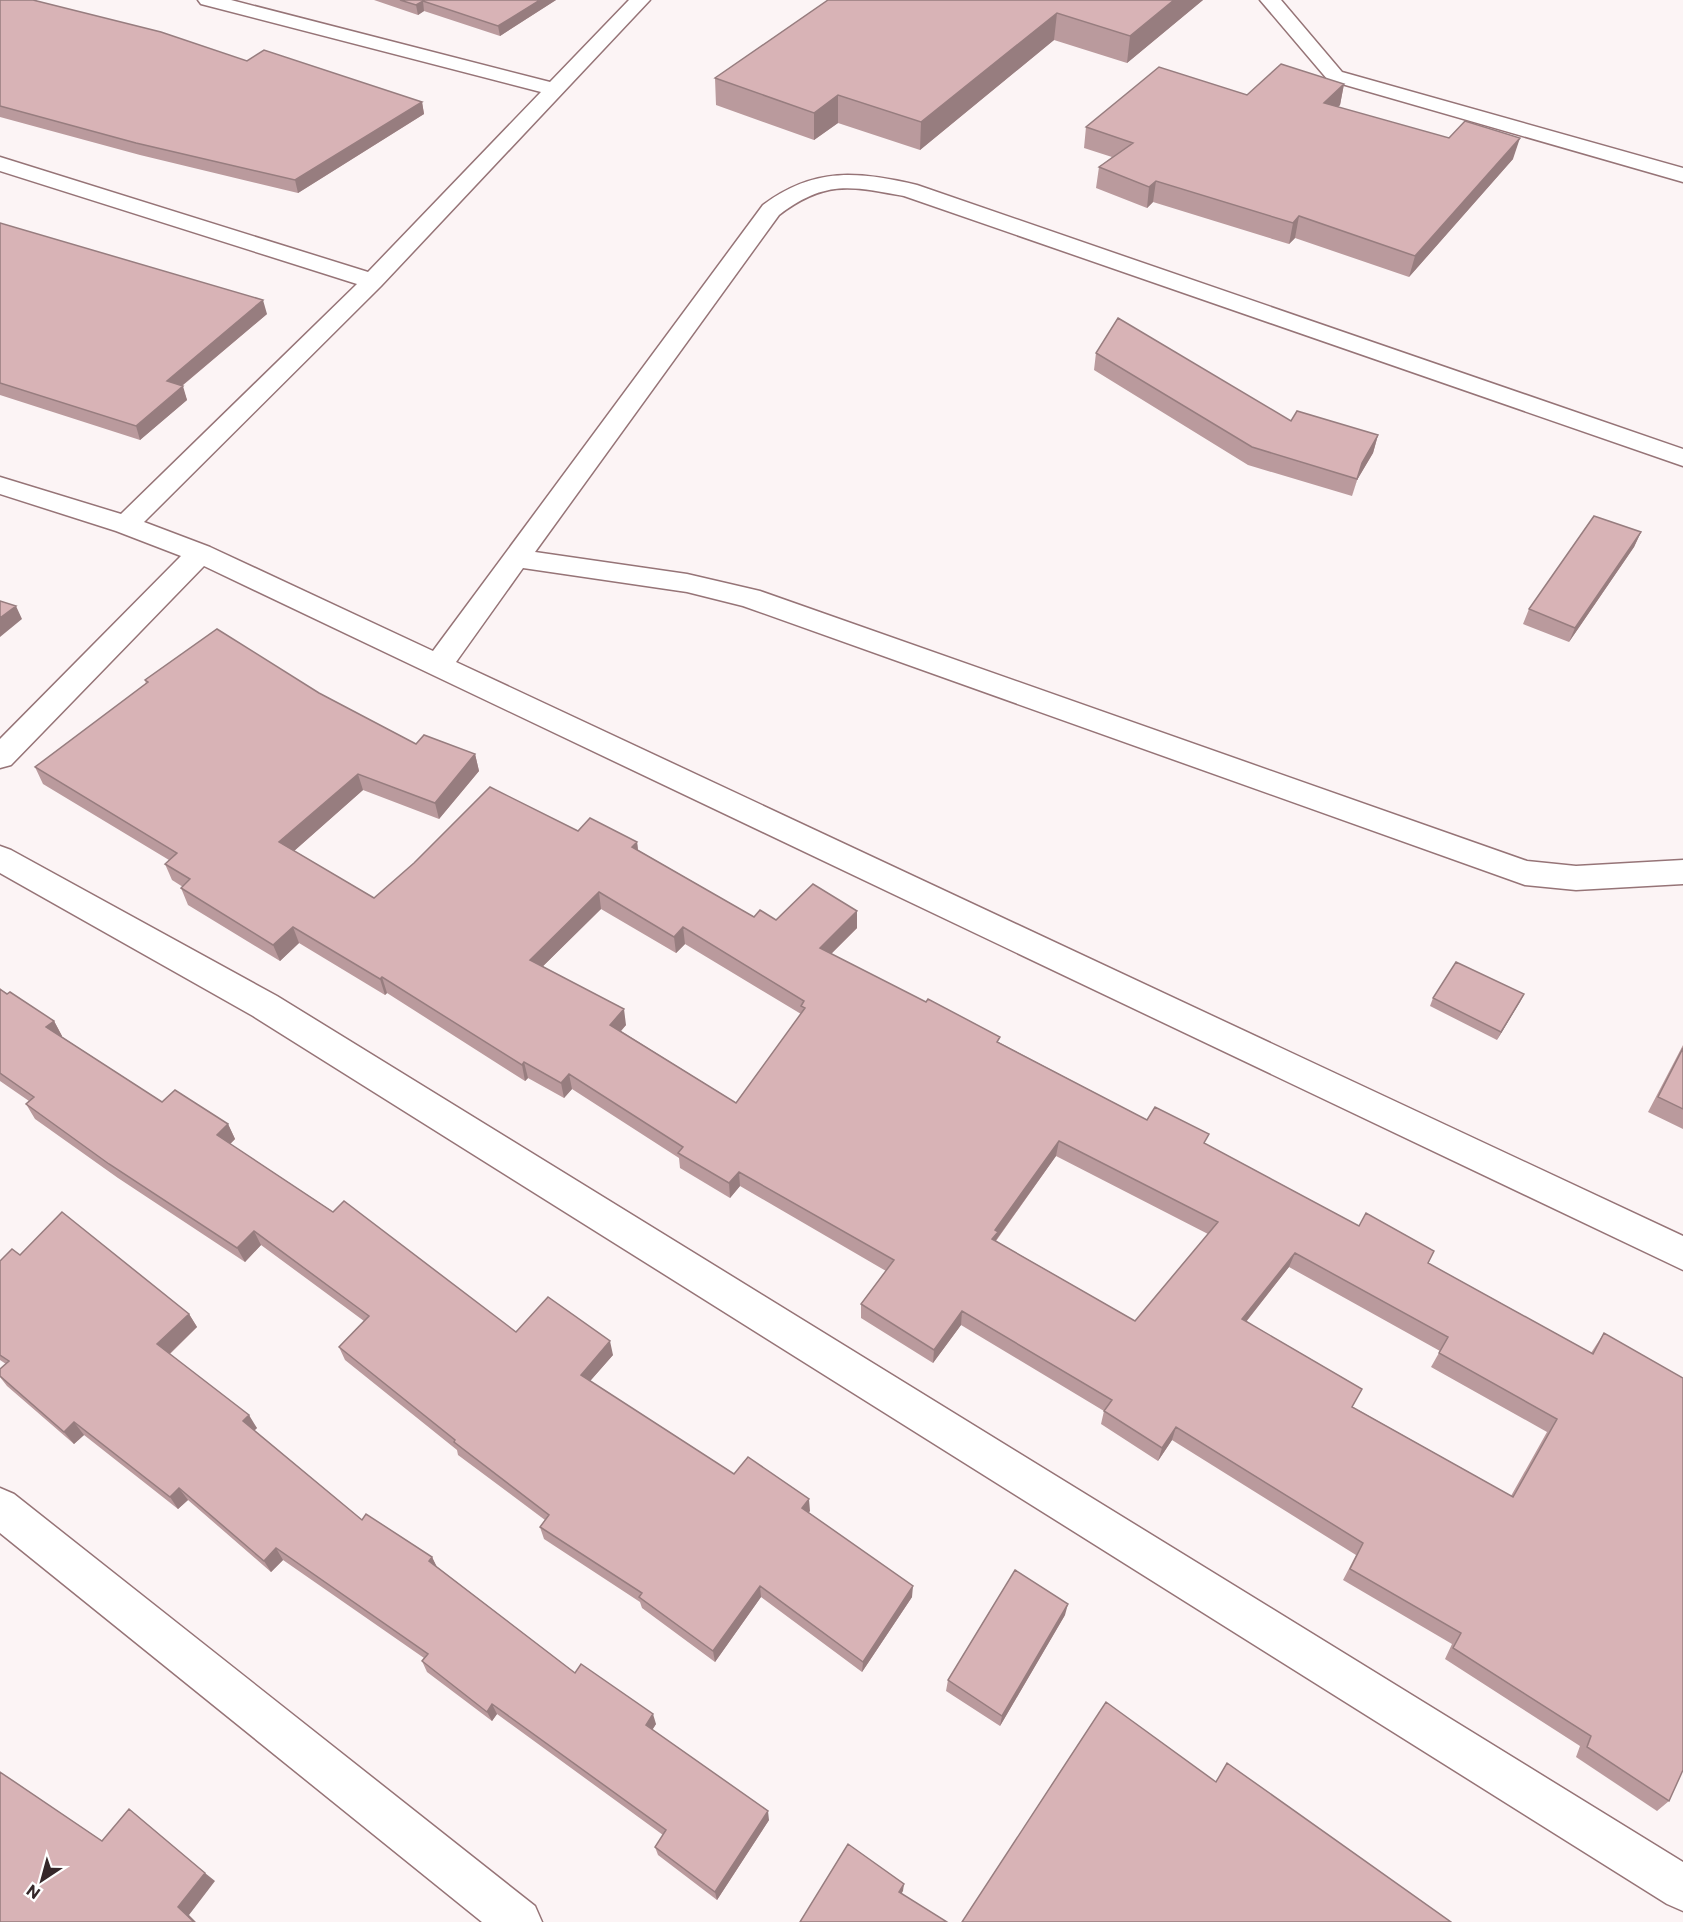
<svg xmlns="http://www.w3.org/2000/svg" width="1683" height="1922" viewBox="0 0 1683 1922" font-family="Commissioner,sans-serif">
	<rect width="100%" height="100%" fill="#fcf4f5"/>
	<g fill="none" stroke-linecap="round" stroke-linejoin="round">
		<defs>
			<path id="street" d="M 198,0 L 231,0 L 550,82 L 629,0 L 650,0 L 381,286 L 144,522 L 210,547 L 433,651 L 763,205 C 814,167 858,171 917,185 L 1683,449 L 1683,466 L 904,196 C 850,186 825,180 779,215 L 535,552 L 687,574 L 760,591 L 1527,861 L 1576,866 L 1683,860 L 1683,884 L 1576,890 L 1525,885 L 743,606 L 687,592 L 523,568 L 456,662 L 1683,1236 L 1683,1270 L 204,566 L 11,765 L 0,768 L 0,739 L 181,556 L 116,531 L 0,494 L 0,477 L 121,514 L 357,284 L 0,171 L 0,157 L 368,272 L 541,92 L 201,4 Z
				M 1260,0 L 1281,0 L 1342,72 L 1683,168 L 1683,182 L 1328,80 Z
				M 0,846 L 11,850 L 277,996 L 1683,1862 L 1683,1911 L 1667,1904 L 253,1016 L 0,873 Z
				M 0,1488 L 14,1494 L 535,1906 L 542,1922 L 482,1922 L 0,1533 Z"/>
		</defs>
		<use href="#street" stroke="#967477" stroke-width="3"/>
		<use href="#street" fill="#fff" fill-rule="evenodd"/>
	</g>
	<path fill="#ba9a9d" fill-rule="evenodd" d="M 0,0 L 247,61 L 422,102 L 424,114 L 298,193 L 140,155 L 0,117 Z
		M 374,0 L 556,0 L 500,36 L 424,11 L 418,15 Z
		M 828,0 L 1203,0 L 1127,63 L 1054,40 L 920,150 L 838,123 L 814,140 L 716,105 L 715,78 Z
		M 1344,84 L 1340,105 L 1338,107 L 1513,159 L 1409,277 L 1295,238 L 1289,244 L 1153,202 L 1147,208 L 1096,188 L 1099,167 L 1112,157 L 1084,148 L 1086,127 L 1247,95 Z
		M 0,223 L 267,314 L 182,386 L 187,400 L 140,440 L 0,395 Z
		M 1096,353 L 1291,421 L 1378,435 L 1373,453 L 1357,480 L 1352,496 L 1248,465 L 1094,370 Z
		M 1641,532 L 1634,547 L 1569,642 L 1523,624 L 1529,609 Z
		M 145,680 L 319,693 L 416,744 L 475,754 L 479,771 L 439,819 L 363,790 L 294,851 L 374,898 L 578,831 L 637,842 L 638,850 L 754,917 L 776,920 L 857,928 L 831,954 L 1147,1120 L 1206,1144 L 1359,1226 L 1434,1251 L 1428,1263 L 1591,1353 L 1604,1333 L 1669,1801 L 1657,1811 L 1576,1757 L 1580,1746 L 1445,1659 L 1452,1644 L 1343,1580 L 1356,1555 L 1172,1440 L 1158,1461 L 1101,1424 L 1104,1411 L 961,1325 L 933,1363 L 861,1318 L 861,1304 L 886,1271 L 740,1186 L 730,1198 L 680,1168 L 679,1158 L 572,1089 L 564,1098 L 528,1078 L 525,1081 L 387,993 L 385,995 L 299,943 L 280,961 L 188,905 L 181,888 L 183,887 L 172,880 L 165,864 L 169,860 L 43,784 L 35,767 L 146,684 ZM 601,909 L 676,953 L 685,944 L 801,1014 L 736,1103 L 621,1031 L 626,1025 L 543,966 ZM 1056,1156 L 1208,1234 L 1135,1321 L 996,1241 ZM 1289,1267 L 1440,1351 L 1431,1367 L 1547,1432 L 1511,1496 L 1353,1407 L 1246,1322 Z
		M 0,989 L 54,1021 L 62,1036 L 62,1037 L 162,1102 L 228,1124 L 235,1139 L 230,1144 L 516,1332 L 613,1355 L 590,1381 L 734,1474 L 810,1511 L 808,1512 L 912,1597 L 862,1672 L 761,1597 L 715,1662 L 642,1608 L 640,1602 L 544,1539 L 540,1527 L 545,1520 L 458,1455 L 457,1450 L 345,1360 L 339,1347 L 364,1321 L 261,1245 L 245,1262 L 118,1178 L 35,1119 L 26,1104 L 29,1101 L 0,1081 Z
		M 1524,994 L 1497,1040 L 1430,1006 L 1433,998 Z
		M 1683,1045 L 1683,1129 L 1648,1112 Z
		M 20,1255 L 189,1314 L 197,1327 L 170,1354 L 257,1428 L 254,1430 L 362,1520 L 432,1557 L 436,1566 L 575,1673 L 656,1724 L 652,1730 L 769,1820 L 717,1900 L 658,1855 L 655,1847 L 663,1835 L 497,1714 L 492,1721 L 427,1672 L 422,1661 L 424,1658 L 283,1560 L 271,1572 L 188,1500 L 178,1509 L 84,1435 L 74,1444 L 7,1386 L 0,1377 L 0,1369 L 6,1364 L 0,1360 L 0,1261 Z
		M 1065,1615 L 1000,1726 L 946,1691 L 948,1680 Z"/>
	<path fill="#977d7f" d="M 540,0 L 556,0 L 500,36 L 498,26 Z
		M 1174,0 L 1203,0 L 1127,63 L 1130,36 Z
		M 423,1 L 424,11 L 418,15 L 416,5 Z
		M 1057,13 L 1054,40 L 920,150 L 921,122 Z
		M 1344,84 L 1340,105 L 1320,124 L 1324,103 Z
		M 838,95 L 838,123 L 814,140 L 814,113 Z
		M 422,102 L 424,114 L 298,193 L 295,180 Z
		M 1520,138 L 1513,159 L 1409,277 L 1415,256 Z
		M 1156,181 L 1153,202 L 1147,208 L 1149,187 Z
		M 1299,216 L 1295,238 L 1289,244 L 1293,223 Z
		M 263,300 L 267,314 L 172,394 L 167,381 Z
		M 183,386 L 187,400 L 140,440 L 136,426 Z
		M 1378,435 L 1373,453 L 1357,480 L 1352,496 L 1362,463 Z
		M 1641,532 L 1634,547 L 1569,642 L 1575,628 Z
		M 16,606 L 22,619 L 0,637 L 0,618 Z
		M 475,754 L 479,771 L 439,819 L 435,803 Z
		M 358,774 L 363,790 L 285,859 L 279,842 Z
		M 637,842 L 639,859 L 632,847 Z
		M 599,892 L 601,909 L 533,976 L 530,960 Z
		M 857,911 L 857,928 L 820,965 L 820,948 Z
		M 293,927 L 299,943 L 280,961 L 273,945 Z
		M 683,927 L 685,944 L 676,953 L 674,937 Z
		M 382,977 L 387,993 L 385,995 L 380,979 Z
		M 1524,994 L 1520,1002 L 1497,1040 L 1501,1032 Z
		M 624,1009 L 626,1025 L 613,1040 L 610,1025 Z
		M 54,1021 L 62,1036 L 55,1043 L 46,1027 Z
		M 524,1062 L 528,1078 L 525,1081 L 522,1065 Z
		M 569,1074 L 572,1089 L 564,1098 L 561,1083 Z
		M 228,1124 L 235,1139 L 224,1150 L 217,1135 Z
		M 1059,1141 L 1056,1156 L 996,1240 L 996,1246 L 992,1239 L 995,1230 Z
		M 739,1172 L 740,1186 L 730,1198 L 729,1183 Z
		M 254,1231 L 261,1245 L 245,1262 L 237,1248 Z
		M 1295,1253 L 1289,1267 L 1237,1333 L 1242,1319 Z
		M 962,1311 L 961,1325 L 933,1363 L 934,1350 Z
		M 189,1314 L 197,1327 L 166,1357 L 157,1344 Z
		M 610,1341 L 613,1355 L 584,1388 L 581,1375 Z
		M 249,1415 L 257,1428 L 251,1434 L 243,1421 Z
		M 74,1422 L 84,1435 L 74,1444 L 64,1432 Z
		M 1176,1427 L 1172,1440 L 1158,1461 L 1162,1448 Z
		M 179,1488 L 188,1500 L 178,1509 L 170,1497 Z
		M 809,1499 L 810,1511 L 803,1520 L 802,1508 Z
		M 276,1548 L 283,1560 L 271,1572 L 264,1561 Z
		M 432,1557 L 438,1569 L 429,1561 Z
		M 760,1586 L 761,1597 L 715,1662 L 713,1651 Z
		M 913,1586 L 912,1597 L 862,1672 L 863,1662 Z
		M 1068,1604 L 1065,1615 L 1000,1726 L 1002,1716 Z
		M 492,1704 L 497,1714 L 492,1721 L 487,1712 Z
		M 653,1714 L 656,1724 L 649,1735 L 646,1725 Z
		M 768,1811 L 769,1820 L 717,1900 L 715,1892 Z
		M 205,1873 L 215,1881 L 189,1915 L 196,1922 L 194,1922 L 178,1907 Z
		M 904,1884 L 903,1891 L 898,1900 L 899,1892 Z"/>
	<path fill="#d8b3b6" stroke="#977d7f" stroke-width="1.5" fill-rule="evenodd" d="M 0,0 L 33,0 L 161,32 L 247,61 L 264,50 L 422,102 L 295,180 L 136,143 L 0,106 Z
		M 400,0 L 540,0 L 498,26 L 423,1 L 416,5 Z
		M 828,0 L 1174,0 L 1130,36 L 1057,13 L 921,122 L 838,95 L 814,113 L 715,78 Z
		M 1281,64 L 1344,84 L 1324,103 L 1449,138 L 1465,121 L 1520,138 L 1415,256 L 1299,216 L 1293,223 L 1156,181 L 1149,187 L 1099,167 L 1133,143 L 1086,127 L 1159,67 L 1247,95 Z
		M 0,223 L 263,300 L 167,381 L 183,386 L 136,426 L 0,383 Z
		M 1118,318 L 1291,421 L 1297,411 L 1378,435 L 1362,463 L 1357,479 L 1252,447 L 1096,353 Z
		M 1594,516 L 1641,532 L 1575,628 L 1529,609 Z
		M 0,601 L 16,606 L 0,618 Z
		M 217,629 L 319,693 L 416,744 L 424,735 L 475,754 L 435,803 L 358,774 L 279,842 L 374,898 L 414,863 L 490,787 L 578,831 L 590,818 L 637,842 L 632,847 L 754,917 L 760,910 L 776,920 L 813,884 L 857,911 L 820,948 L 926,1002 L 928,999 L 1000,1037 L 997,1042 L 1147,1120 L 1155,1107 L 1209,1134 L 1204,1143 L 1359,1226 L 1366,1213 L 1434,1251 L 1428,1263 L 1593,1354 L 1604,1333 L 1683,1378 L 1683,1770 L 1669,1801 L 1587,1747 L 1591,1736 L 1453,1648 L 1461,1633 L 1350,1569 L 1363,1543 L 1176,1427 L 1162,1448 L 1104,1411 L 1112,1400 L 962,1311 L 934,1350 L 861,1304 L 894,1260 L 739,1172 L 729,1183 L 678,1153 L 683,1147 L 569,1074 L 561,1083 L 524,1062 L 522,1065 L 382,977 L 380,979 L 293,927 L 273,945 L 181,888 L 190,879 L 165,864 L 177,853 L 35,767 L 148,682 L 145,680 ZM 599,892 L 674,937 L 683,927 L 804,1001 L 801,1006 L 805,1008 L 736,1103 L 610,1025 L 624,1009 L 530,960 ZM 1059,1141 L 1218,1222 L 1135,1321 L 992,1239 L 998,1232 L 995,1230 ZM 1295,1253 L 1448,1337 L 1439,1353 L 1557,1419 L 1513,1497 L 1352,1407 L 1362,1389 L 1242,1319 Z
		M 1456,962 L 1524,994 L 1501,1032 L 1433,998 Z
		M 0,989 L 7,994 L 10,992 L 54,1021 L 46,1027 L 162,1102 L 175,1090 L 228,1124 L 217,1135 L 333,1212 L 344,1201 L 516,1332 L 548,1297 L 610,1341 L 581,1375 L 734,1474 L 748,1457 L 809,1499 L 802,1508 L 913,1586 L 863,1662 L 760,1586 L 713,1651 L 639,1597 L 642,1593 L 540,1527 L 549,1515 L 454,1442 L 455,1440 L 339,1347 L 369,1316 L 254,1231 L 237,1248 L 109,1164 L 26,1104 L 34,1097 L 0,1073 Z
		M 1683,1048 L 1683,1109 L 1658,1097 Z
		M 62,1212 L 189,1314 L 157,1344 L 249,1415 L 243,1421 L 362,1520 L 366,1514 L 432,1557 L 429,1561 L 575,1673 L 581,1664 L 653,1714 L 646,1725 L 768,1811 L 715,1892 L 655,1847 L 666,1830 L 492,1704 L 487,1712 L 422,1661 L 428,1654 L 276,1548 L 264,1561 L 179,1488 L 170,1497 L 74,1422 L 64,1432 L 0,1376 L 0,1369 L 9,1361 L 0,1355 L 0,1261 L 12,1249 L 20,1255 Z
		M 1015,1570 L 1068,1604 L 1002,1716 L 948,1680 Z
		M 1106,1702 L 1216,1782 L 1227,1763 L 1451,1922 L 962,1922 Z
		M 0,1772 L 102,1841 L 129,1809 L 205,1873 L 178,1907 L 194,1922 L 0,1922 Z
		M 848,1844 L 904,1884 L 899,1892 L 947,1922 L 800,1922 Z"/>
	<g transform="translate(42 1880) rotate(216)" stroke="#ffffff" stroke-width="4.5" paint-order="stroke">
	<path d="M0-4.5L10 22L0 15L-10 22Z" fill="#352729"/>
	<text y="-9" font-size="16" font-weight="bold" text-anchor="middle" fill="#352729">N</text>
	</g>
</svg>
